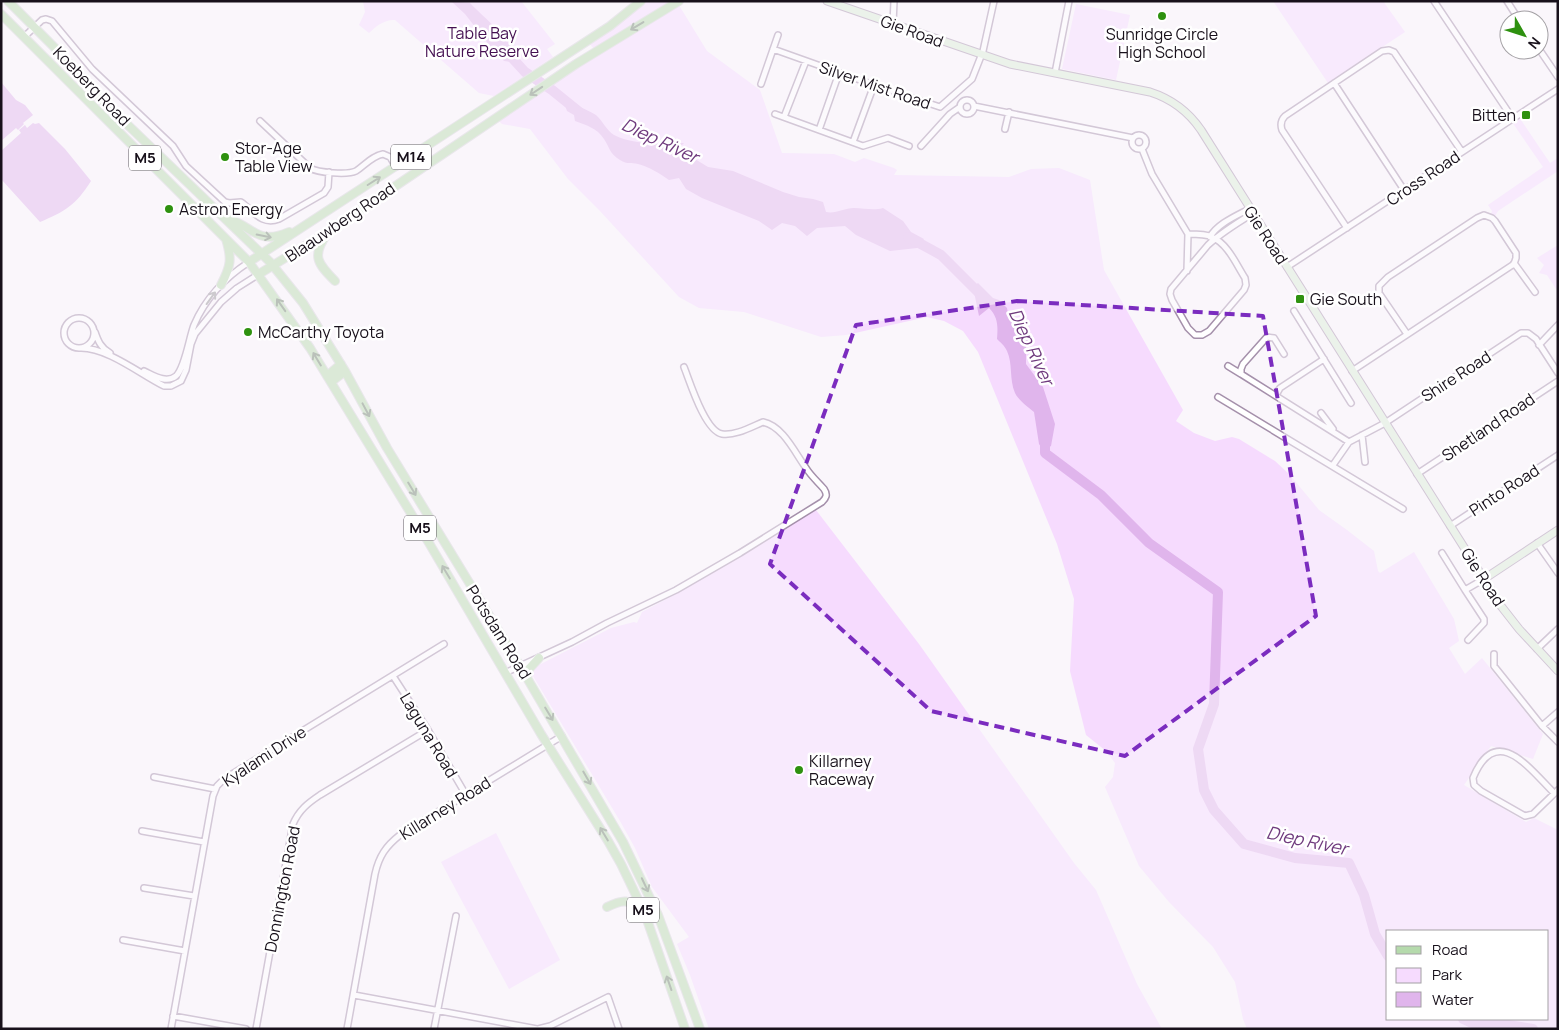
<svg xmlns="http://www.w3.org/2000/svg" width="1559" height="1030" viewBox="0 0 1559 1030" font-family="Manrope,sans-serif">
	<rect width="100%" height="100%" fill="#faf6fb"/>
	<path fill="#f6dbfe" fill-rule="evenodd" d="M 363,1 L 521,1 L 555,44 L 547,49 L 553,57 L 494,96 L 479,93 L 395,20 C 385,19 376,26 369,33 L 359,25 L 365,12 Z
		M 644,1 L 673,1 L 595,50 L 588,42 Z
		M 1273,1 L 1383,1 L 1405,32 L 1328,83 Z
		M 677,2 L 707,51 L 760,90 L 782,153 L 834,154 L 855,162 L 864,158 L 894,168 L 897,170 L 894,175 L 1009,177 L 1031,169 L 1059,168 L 1090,180 L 1104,270 L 1183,410 L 1176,421 L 1194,433 L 1215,441 L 1232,437 L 1239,439 L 1275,461 L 1290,475 L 1319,510 L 1347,530 L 1374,551 L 1378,571 L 1380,573 L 1414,552 L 1454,619 L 1459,641 L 1449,648 L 1465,674 L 1482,658 L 1543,734 L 1533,759 L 1491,746 L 1464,785 L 1526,822 L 1534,818 L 1558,830 L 1558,1029 L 1247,1029 L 1243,1019 L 1235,982 L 1213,947 L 1169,902 L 1139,866 L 1105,787 L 1113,777 L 1115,763 L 1106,751 L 1086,735 L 1070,671 L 1074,599 L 1057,544 L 978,352 L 963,331 L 944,321 L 927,317 L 846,335 L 821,337 L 744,312 L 699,308 L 679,297 L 600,211 L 568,179 L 530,129 L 502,124 L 496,118 ZM 1388,931 L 1548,931 L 1548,1019 L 1388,1019 Z
		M 1076,4 L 1130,15 L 1116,80 L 1062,69 Z
		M 1519,117 L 1550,163 L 1558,158 L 1558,171 L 1498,211 L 1495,216 L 1491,214 L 1492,211 L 1488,205 L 1543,167 L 1512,122 Z
		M 1558,245 L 1558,288 L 1556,289 L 1547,275 L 1539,273 L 1544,265 L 1537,258 Z
		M 816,510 L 919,644 L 1074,863 L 1096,890 L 1137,984 L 1162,1029 L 709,1029 L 690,975 L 677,944 L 689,937 L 652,887 L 635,848 L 620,821 L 533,676 L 535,667 L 611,628 L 634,622 L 637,623 L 642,612 L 676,594 Z
		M 496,833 L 560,960 L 509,989 L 441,862 Z"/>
	<path fill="#e0b5ec" d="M 451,1 L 470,3 C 481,15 516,43 517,58 L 511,62 L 504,61 L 490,46 L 465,14 Z
		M 1,82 L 16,100 L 25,105 L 33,115 L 23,123 L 24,124 L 18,130 L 16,128 L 1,141 Z
		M 575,104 C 581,108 590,111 596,115 C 603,121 606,130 614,135 C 630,144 666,145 684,143 L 680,147 L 680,154 L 690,156 L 708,167 L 733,171 L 783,192 L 799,197 L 813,199 L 823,202 L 826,212 C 836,214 844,208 854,208 C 864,208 873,211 883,208 L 903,221 L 911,232 L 924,239 L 917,248 L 890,251 L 856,235 L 845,226 L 817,228 L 807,236 L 795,226 L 782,223 L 772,230 L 759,221 L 702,198 L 686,189 L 679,178 L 669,180 C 661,174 647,166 638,164 C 631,162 628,165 620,160 C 609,153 610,148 604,139 C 597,128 586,125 575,121 L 574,115 L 567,111 L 565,105 Z
		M 33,123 L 35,124 L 39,123 L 65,149 L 91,181 C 76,205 64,212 40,222 L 1,179 L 1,151 L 21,133 L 19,130 L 25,125 L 27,128 Z
		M 978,283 L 993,298 L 999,300 L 1007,308 L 1009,319 L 1030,342 L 1026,347 L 1026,364 L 1043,387 L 1055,424 L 1051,446 L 1048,448 L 1045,453 L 1039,444 L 1034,412 C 1027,406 1019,401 1015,393 C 1009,379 1013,364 1007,351 C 1005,346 1000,342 997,339 C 998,326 998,317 989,308 L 979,316 L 973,287 Z"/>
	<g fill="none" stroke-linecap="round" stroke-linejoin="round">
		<path stroke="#e0b5ec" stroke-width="10" d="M 505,50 L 525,72 L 552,90 L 578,111
			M 908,237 L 941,255 L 982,296
			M 1045,440 L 1045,453 L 1101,495 L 1149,543 L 1218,592 L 1214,704 L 1198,749 L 1204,790 L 1214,810 L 1244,844 L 1295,858 L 1349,863 L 1364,895 L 1375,934 L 1388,956
			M 1463,1019 L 1472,1023 L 1508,1025 L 1533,1029"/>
		<defs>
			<path id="street" d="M 1434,1 L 1513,119
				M 1507,1 L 1519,20
				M 893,24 L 894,1
				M 24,37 L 42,20 L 46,19 L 52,21 L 92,69 L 173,146 L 186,166 L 225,202 L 229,203 L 241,202 C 253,210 261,226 279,219 L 324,193 L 328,187 L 329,172
				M 773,49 L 874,85 L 940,107 L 972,79 L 983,51 L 994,1
				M 1539,49 L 1558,77
				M 1055,73 L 1069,1
				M 1334,83 L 1404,190
				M 761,84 L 778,35
				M960 107a7 7 0 1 1 14 0a7 7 0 1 1-14 0Z
				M 974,106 L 1133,138
				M 775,114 L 863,146 L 888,138 L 909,146
				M 784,117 L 806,61
				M 260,121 L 310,168 C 318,173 348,175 356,171 C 365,165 372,156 383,154 L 390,157 L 396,167
				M 1005,129 L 1009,112
				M 819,130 L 839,73
				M1132 142a7 7 0 1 1 14 0a7 7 0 1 1-14 0Z
				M 853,142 L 874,85
				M 921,146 L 950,114 L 960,107
				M 1142,149 L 1152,174 L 1188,234 L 1187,271
				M 1347,228 L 1282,130 C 1280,124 1281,120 1285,116 L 1382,51 L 1389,50 L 1394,52 L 1462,152
				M 1188,234 C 1196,234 1206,234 1212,237 C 1228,244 1236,264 1245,278 L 1246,285 L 1244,290 L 1209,331 L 1202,335 L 1195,335 L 1188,328 L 1172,300 L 1170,294 L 1171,289 L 1208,245 C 1222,232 1237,223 1252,214
				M 1210,237 C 1217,224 1236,216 1249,209
				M 1514,263 L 1535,292
				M 1287,267 L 1558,89
				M 1294,311 L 1351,403
				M64 333a15 15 0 1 1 30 0a15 15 0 1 1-30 0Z
				M 95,332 C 98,341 101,348 110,353
				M 1539,345 L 1558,325
				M 81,348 C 108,348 140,374 164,386 L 171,386 L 181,381 L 186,370 L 191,344 L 195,334 L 221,302 L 237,288 L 259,274
				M 1284,354 L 1274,338 L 1267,337 L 1243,364 L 1241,369 L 1241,374 L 1349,442
				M 1228,366 L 1241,374
				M 144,371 C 153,375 166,384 176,376 C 185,368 189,338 194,325 C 205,299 226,277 249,262
				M 1352,371 L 1514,264 L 1516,258 L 1516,253 L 1495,221 L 1492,218 L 1484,215 L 1477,218 L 1388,277 L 1379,286 L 1379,293 L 1407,334
				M 1276,395 L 1280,388 L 1324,359
				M 1218,397 L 1403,509
				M 1321,413 L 1333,429
				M 1362,435 L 1365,462
				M 1333,465 L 1349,442 L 1385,423 L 1521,333 L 1528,333 L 1536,339 L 1558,373
				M 1417,474 L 1558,381
				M 1450,526 L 1558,455
				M 1537,543 L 1558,573
				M 1442,553 L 1465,590
				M 1468,640 L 1484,623 L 1484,619 L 1465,590 L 1484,579
				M 1537,649 L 1558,629
				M 1494,654 L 1494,666 L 1542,726 L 1558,742
				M 505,673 L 572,642 L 607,623 L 676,590 L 740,553 L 822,502 C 826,498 828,495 824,489 C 818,482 811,476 806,468 C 795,453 783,426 763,422 C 751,427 735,436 722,434 C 705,431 690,382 684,367
				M 393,676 L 428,730 L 466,795
				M 1542,726 L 1558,712
				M 154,777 L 215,789
				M 1554,793 C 1529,768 1496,722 1473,778 L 1474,785 L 1481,791 L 1525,816 L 1533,814 L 1558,790
				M 142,831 L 204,842
				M 144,888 L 194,896
				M 123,940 L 185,951
				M 354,995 L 537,1029
				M 173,1016 L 246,1029
				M 171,1029 L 213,796 L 217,786 L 224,779 L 444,644
				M 256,1029 L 293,824 C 299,810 308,803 320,795 L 428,730
				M 347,1029 L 375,874 C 379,856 386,846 400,835 L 562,736
				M 434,1029 L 456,916
				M 538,1029 L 550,1026 L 608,997 L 619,1029"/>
			<path id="secondary" d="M 827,1 L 1010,64 L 1150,92 C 1172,99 1188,111 1201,130 L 1501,606 L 1519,629 L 1558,671
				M 1484,579 L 1558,530"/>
			<path id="primary" d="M 8,1 L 56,49 L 105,103 L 270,262 L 303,303 L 345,371 L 387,448 L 520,666 L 623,842 L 658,915 L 700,1029
				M 1,14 L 249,262 L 310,348 L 429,543 L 541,734 L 608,841 L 621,864 L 645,914 L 685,1029
				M 226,218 C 254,226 256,246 289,232
				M 327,234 C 311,256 318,264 335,281
				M 249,262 L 610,26 L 641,1
				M 259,274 L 329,231 L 576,64 L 679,1
				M 221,285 C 231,266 232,259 226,239
				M 327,376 L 341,364
				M 331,382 L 345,371
				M 527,677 L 529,669 L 539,658
				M 607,907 C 623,899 630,898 641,914"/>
		</defs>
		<use href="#street" stroke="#a590ab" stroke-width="8"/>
		<use href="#secondary" stroke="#a590ab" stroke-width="9"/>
		<use href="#primary" stroke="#d5d4d6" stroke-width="10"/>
		<use href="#street" stroke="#fff" stroke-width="5"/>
		<use href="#secondary" stroke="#daedd6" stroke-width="7"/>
		<use href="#primary" stroke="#b5daac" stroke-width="8"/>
	</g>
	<defs><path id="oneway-shaft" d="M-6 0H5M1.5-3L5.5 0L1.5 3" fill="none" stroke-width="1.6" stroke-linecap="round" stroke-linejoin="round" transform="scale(1.25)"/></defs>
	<g stroke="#6e806b">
		<use href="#oneway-shaft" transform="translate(637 26) rotate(149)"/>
		<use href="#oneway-shaft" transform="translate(536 91) rotate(146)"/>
		<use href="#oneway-shaft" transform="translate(374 181) rotate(-32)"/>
		<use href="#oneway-shaft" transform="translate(264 236) rotate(11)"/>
		<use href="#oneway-shaft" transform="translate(281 305) rotate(-125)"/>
		<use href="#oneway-shaft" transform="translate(317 359) rotate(-121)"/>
		<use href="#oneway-shaft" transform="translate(366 410) rotate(62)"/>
		<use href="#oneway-shaft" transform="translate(412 489) rotate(59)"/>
		<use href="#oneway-shaft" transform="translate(446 572) rotate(-121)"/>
		<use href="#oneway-shaft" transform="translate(549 714) rotate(59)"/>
		<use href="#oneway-shaft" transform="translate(587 778) rotate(60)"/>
		<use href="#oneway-shaft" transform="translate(604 834) rotate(-121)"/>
		<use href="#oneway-shaft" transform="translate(645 885) rotate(65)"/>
		<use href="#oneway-shaft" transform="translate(669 983) rotate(-109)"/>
	</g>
	<use stroke="#979498" href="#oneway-shaft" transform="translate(211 298) rotate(-54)"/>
	<path d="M0 0H1559V1030H0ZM 1017,301 L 1263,316 L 1316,616 L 1125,756 L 931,711 L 770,564 L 856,325 Z" fill="#faf6fb" fill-opacity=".55" fill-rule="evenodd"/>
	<path fill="none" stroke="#7b2cbf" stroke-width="4" stroke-dasharray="10 6" stroke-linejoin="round" d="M 1017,301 L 1263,316 L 1316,616 L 1125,756 L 931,711 L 770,564 L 856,325 Z"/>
	<g fill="#2e910f" stroke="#fff" stroke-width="2">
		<circle cx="1162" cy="16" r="5"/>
		<rect x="1521" y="110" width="10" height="10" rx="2.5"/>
		<circle cx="225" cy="157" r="5"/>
		<circle cx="169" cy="209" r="5"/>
		<rect x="1295" y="294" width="10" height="10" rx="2.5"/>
		<circle cx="248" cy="332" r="5"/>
		<circle cx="799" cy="770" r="5"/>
	</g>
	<g text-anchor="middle" stroke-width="5" stroke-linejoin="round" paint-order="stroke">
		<g fill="#fff" stroke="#5d585f" stroke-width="1">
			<rect x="391" y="144.5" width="40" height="25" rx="4"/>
			<rect x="129" y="145.5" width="32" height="25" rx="4"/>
			<rect x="404" y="515.5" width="32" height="25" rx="4"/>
			<rect x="627" y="897.5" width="32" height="25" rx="4"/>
		</g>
		<g font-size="15" font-weight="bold" fill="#18111b">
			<text x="411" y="162">M14</text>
			<text x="145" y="163">M5</text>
			<text x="420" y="533">M5</text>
			<text x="643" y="915">M5</text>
		</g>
		<g font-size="16" fill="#18111b" stroke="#fff">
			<text transform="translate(912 31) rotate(20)" y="6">Gie Road</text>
			<text transform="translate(875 85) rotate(19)" y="6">Silver Mist Road</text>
			<text transform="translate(92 86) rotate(46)" y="6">Koeberg Road</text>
			<text transform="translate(1423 178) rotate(-34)" y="6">Cross Road</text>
			<text transform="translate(340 222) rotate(-34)" y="6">Blaauwberg Road</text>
			<text transform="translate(1266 235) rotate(57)" y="6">Gie Road</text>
			<text transform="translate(1456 376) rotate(-33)" y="6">Shire Road</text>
			<text transform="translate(1488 427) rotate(-34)" y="6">Shetland Road</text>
			<text transform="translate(1504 490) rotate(-33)" y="6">Pinto Road</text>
			<text transform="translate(1483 577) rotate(57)" y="6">Gie Road</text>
			<text transform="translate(499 632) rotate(58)" y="6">Potsdam Road</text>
			<text transform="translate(429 735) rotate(59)" y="6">Laguna Road</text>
			<text transform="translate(264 756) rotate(-33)" y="6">Kyalami Drive</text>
			<text transform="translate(445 808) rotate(-32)" y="6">Killarney Road</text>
			<text transform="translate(282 889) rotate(-79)" y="6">Donnington Road</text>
		</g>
		<g font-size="16" fill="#440f51" stroke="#fff">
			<text x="482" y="39">Table Bay<tspan x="482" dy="18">Nature Reserve</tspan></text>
		</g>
		<g font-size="16" fill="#18111b" stroke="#fff" text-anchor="start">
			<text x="1162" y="40" text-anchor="middle">Sunridge Circle<tspan x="1162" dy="18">High School</tspan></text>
			<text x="1516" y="121" text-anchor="end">Bitten</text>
			<text x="235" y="154">Stor-Age<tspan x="235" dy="18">Table View</tspan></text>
			<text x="179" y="215">Astron Energy</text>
			<text x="1310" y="305">Gie South</text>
			<text x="258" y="338">McCarthy Toyota</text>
			<text x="809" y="767">Killarney<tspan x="809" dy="18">Raceway</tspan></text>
		</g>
		<g font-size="18" font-style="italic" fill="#703b7e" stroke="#fff">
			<text transform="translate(660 141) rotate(25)" y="6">Diep River</text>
			<text transform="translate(1031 347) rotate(65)" y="6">Diep River</text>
			<text transform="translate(1307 841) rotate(12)" y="6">Diep River</text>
		</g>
	</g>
	<rect width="1559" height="1030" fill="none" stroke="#18111b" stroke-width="5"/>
	<rect x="1386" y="930" width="162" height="90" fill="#ffffff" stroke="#a3a0a4"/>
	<rect x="1396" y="946" width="25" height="8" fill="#b5daac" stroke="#a3a0a4"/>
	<text x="1432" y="955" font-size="15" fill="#18111b">Road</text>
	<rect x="1396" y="968" width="25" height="15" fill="#f6dbfe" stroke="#a3a0a4"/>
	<text x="1432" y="980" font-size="15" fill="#18111b">Park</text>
	<rect x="1396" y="992" width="25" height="15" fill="#e0b5ec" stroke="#a3a0a4"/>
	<text x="1432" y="1005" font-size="15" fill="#18111b">Water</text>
	<g transform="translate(1524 35) rotate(129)"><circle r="24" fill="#ffffff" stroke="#a3a0a4"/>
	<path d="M0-4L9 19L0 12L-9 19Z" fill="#2e910f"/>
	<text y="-8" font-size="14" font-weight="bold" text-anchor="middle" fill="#18111b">N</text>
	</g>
</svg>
